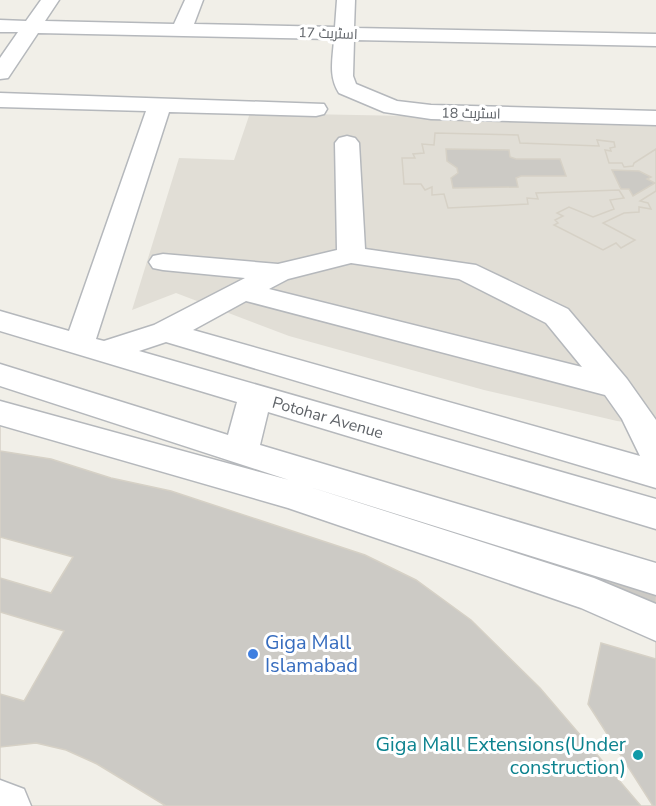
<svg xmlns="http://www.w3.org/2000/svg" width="656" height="806" viewBox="0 0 656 806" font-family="'Nunito Sans',Cairo,sans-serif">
	<rect width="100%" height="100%" fill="#f1efe8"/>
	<path fill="#e1ded6" d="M 250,113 L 656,121 L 656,426 L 617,421 L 484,390 L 289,336 L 176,293 L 132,310 L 179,158 L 234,160 Z"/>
	<path fill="#cccac5" stroke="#d6d1c6" stroke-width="1.5" fill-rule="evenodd" d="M 435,133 L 518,135 L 520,143 L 599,146 L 597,140 L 614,142 L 615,147 L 610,148 L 611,151 L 605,150 L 609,163 L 622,163 L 624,167 L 633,166 L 634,163 L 656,149 L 656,191 L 640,201 L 648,203 L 651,209 L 639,207 L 639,212 L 624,213 L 603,223 L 635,240 L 621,248 L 616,243 L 603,250 L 554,225 L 558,223 L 555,220 L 563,216 L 557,213 L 569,207 L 593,217 L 614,209 L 610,200 L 624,198 L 619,190 L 536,193 L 538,199 L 527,198 L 528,204 L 448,208 L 444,194 L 432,195 L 432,187 L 425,190 L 421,184 L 404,184 L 402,158 L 415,158 L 413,154 L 424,153 L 422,144 L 434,145 ZM 446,149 L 509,150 L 510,157 L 516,159 L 560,159 L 566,176 L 521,176 L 516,178 L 518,187 L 453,188 L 451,178 L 458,173 L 457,168 L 447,161 ZM 612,170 L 639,171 L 651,177 L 647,179 L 655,183 L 633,196 L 629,189 L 621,189 Z
		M 435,133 L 518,135 L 520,143 L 599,146 L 597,140 L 614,142 L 615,147 L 610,148 L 611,151 L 605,150 L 609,163 L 622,163 L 624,167 L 633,166 L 634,163 L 656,149 L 656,191 L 640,201 L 648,203 L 651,209 L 639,207 L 639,212 L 624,213 L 603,223 L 635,240 L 621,248 L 616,243 L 603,250 L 554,225 L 558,223 L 555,220 L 563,216 L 557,213 L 569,207 L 593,217 L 614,209 L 610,200 L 624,198 L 619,190 L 536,193 L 538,199 L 527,198 L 528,204 L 448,208 L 444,194 L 432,195 L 432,187 L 425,190 L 421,184 L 404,184 L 402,158 L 415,158 L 413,154 L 424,153 L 422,144 L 434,145 Z
		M 0,403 L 656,592 L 656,806 L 0,806 Z
		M 0,410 L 656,617 L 656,806 L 0,806 Z
		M 0,451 L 51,459 L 111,478 L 171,491 L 365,555 L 416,580 L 471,620 L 540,688 L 641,806 L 166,806 L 97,764 L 66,750 L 36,743 L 0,747 Z
		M 0,537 L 73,557 L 51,593 L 0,578 Z
		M 0,612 L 64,631 L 24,701 L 0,694 Z
		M 601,643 L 656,659 L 656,806 L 653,806 L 588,704 Z"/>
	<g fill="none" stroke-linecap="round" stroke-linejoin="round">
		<defs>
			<path id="minor" d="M 41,0 L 59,0 L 45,21 L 174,24 L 185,0 L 203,0 L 194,24 L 335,27 L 337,0 L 355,0 L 354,28 L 656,34 L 656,46 L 354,40 L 353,76 L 356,84 L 397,101 L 431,105 L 656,111 L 656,125 L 431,119 L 384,112 L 339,93 C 328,76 333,58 334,39 L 38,33 L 8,78 L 0,79 L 0,58 L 18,32 L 0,32 L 0,20 L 26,21 Z
				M 0,93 L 324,104 L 327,109 L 324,114 L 316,116 L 169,112 L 96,339 L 104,341 L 154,325 L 245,278 L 163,270 L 153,268 L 149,262 L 153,256 L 163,254 L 278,264 L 337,250 L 335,143 L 339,138 L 347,136 L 355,138 L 359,143 L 365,249 L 476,265 L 568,309 L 627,379 L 656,420 L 656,488 L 166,342 L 139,351 L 656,499 L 656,529 L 268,412 L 260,445 L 656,563 L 656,595 L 310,487 L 594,578 L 656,604 L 656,641 L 581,608 L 288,508 L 0,425 L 0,401 L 289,480 L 0,386 L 0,364 L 228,435 L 237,402 L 0,331 L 0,311 L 69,331 L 146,111 L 0,107 ZM 351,263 L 459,279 L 546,323 L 582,367 L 269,289 L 288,279 ZM 246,301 L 605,395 L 622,419 L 640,456 L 193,330 Z
				M 0,780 L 24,789 L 31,806 L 0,806 Z"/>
		</defs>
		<use href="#minor" stroke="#b5b8bc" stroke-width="3"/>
		<use href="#minor" fill="#fff" fill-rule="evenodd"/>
	</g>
	<circle fill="#3f7fe0" stroke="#fff" stroke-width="2" cx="253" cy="654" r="6"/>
	<circle fill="#0f9aa8" stroke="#fff" stroke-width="2" cx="638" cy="755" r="6"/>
	<g text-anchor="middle" stroke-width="6" stroke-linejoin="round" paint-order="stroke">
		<g font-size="14" fill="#5f6368" stroke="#fff">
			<text transform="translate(328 33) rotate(2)" y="5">اسٹریٹ 17</text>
			<text transform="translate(471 113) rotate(1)" y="5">اسٹریٹ 18</text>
		</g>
		<g font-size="16" fill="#5f6368" stroke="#fff">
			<text transform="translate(328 417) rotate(16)" y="6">Potohar Avenue</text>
		</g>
		<g font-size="20" fill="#366cbe" stroke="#fff" text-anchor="start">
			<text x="265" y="649">Giga Mall<tspan x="265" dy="23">Islamabad</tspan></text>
		</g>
		<g font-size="20" fill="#0d838f" stroke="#fff" text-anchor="end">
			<text x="626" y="751">Giga Mall Extensions(Under<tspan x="626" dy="23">construction)</tspan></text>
		</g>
	</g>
</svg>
